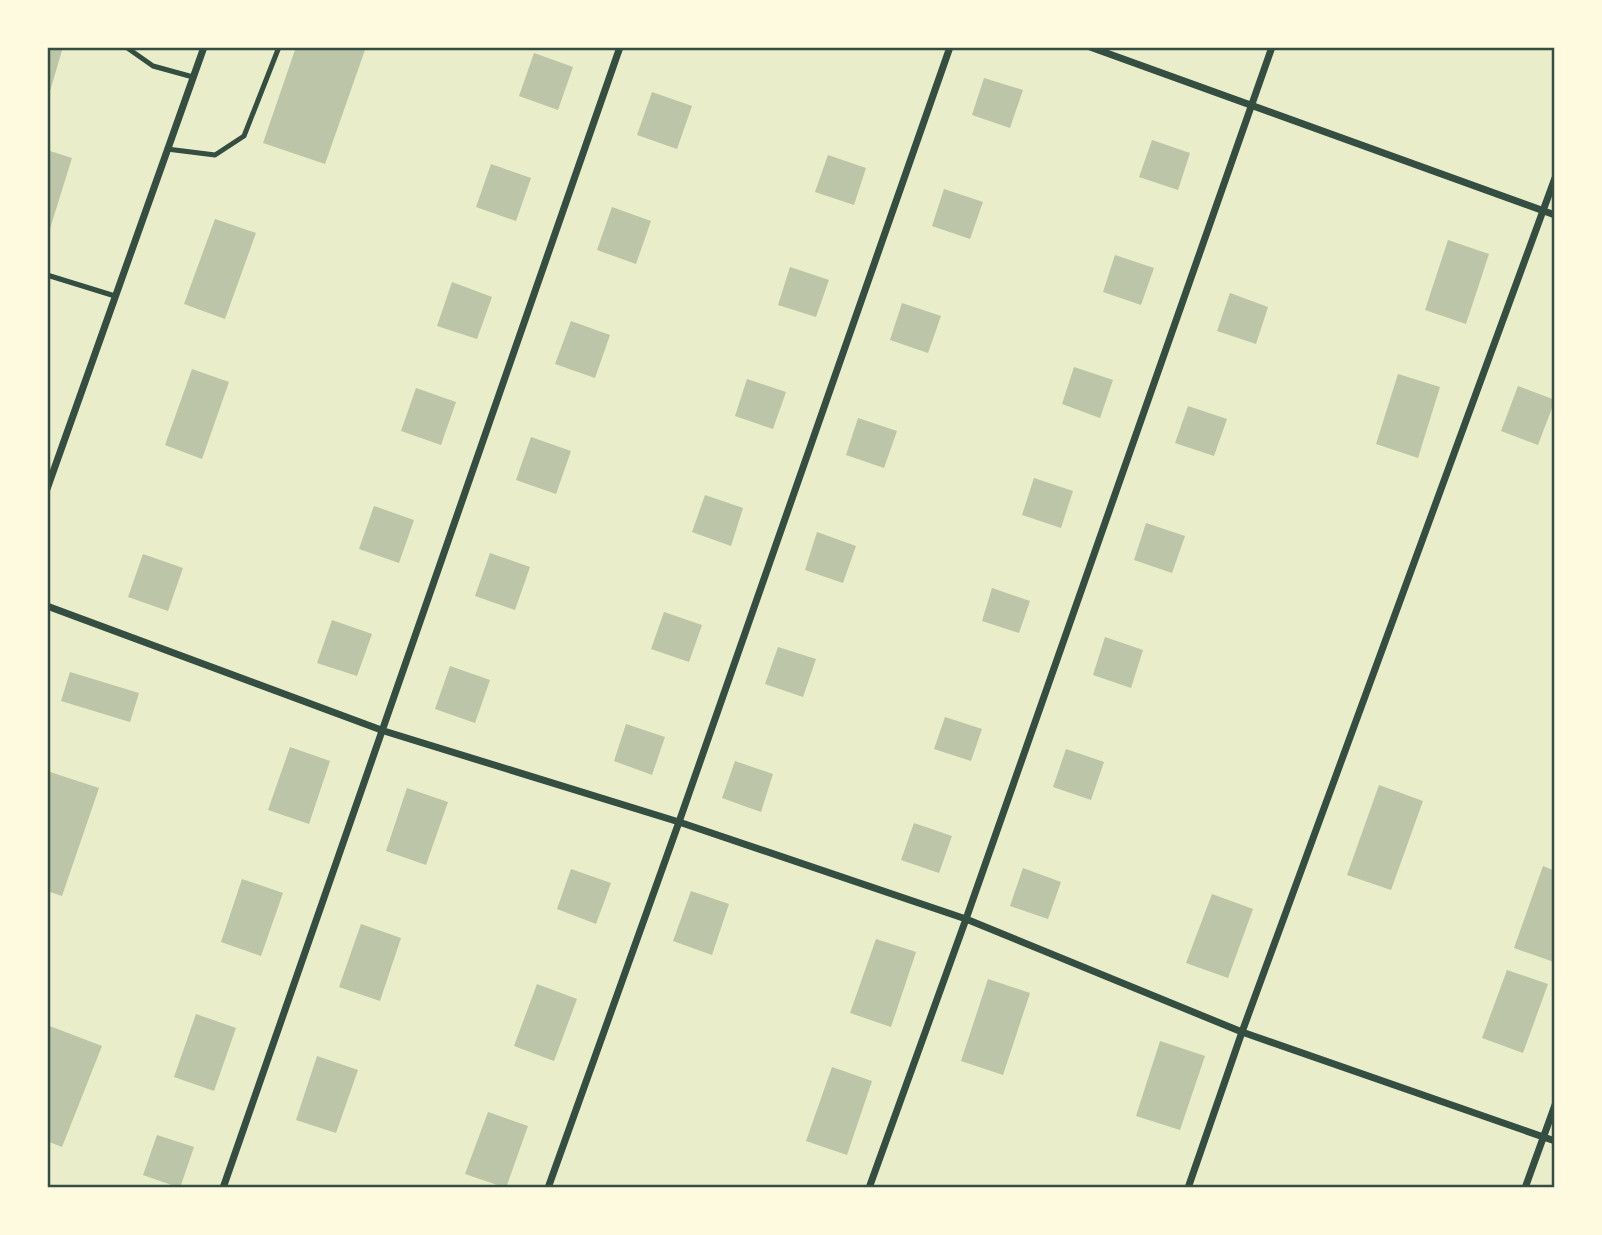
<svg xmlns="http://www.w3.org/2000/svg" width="1602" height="1235" viewBox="0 0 1602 1235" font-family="'Crimson Pro',serif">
	<rect width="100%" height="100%" fill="#e9edc9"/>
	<path fill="#bcc5a7" d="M 47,47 L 63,47 L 48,98 L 47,98 Z
		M 296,47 L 366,47 L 325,164 L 263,143 Z
		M 534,53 L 573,67 L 558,110 L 519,96 Z
		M 984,78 L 1023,90 L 1010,128 L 972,115 Z
		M 652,92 L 692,106 L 677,149 L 637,135 Z
		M 1152,140 L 1190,153 L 1178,190 L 1139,177 Z
		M 47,150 L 72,158 L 48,235 L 47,235 Z
		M 828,155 L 866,168 L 854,205 L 815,192 Z
		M 491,164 L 531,178 L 516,221 L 476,207 Z
		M 944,189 L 983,202 L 970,239 L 932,226 Z
		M 612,207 L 651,221 L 636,264 L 597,250 Z
		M 215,219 L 256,233 L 225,319 L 184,304 Z
		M 1448,240 L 1489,254 L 1466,324 L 1425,310 Z
		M 1115,255 L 1154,268 L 1141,305 L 1103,292 Z
		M 790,267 L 829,280 L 816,317 L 778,305 Z
		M 452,282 L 492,297 L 477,339 L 437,326 Z
		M 1230,293 L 1268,307 L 1256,344 L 1217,331 Z
		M 902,303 L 941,316 L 928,353 L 890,340 Z
		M 571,321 L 610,335 L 595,378 L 555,364 Z
		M 1074,367 L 1113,380 L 1100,418 L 1062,404 Z
		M 192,369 L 229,382 L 202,459 L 165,445 Z
		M 1398,374 L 1440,387 L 1418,458 L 1376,444 Z
		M 747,379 L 786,392 L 773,429 L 735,416 Z
		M 1518,386 L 1555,400 L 1538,445 L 1501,431 Z
		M 416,388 L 456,402 L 441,445 L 401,431 Z
		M 1188,406 L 1227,419 L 1214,456 L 1175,443 Z
		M 858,418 L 897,431 L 884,468 L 846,455 Z
		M 531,437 L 571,451 L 556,494 L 516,480 Z
		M 1034,478 L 1073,491 L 1061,528 L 1022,515 Z
		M 705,495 L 743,508 L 731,546 L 692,532 Z
		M 374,506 L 414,520 L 399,563 L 359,549 Z
		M 1146,523 L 1185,536 L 1172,573 L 1134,560 Z
		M 817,532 L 856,546 L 843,583 L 805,570 Z
		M 490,553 L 530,567 L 515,610 L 475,596 Z
		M 143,554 L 183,568 L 168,611 L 128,597 Z
		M 992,588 L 1030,601 L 1019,633 L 982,621 Z
		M 664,612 L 702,625 L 689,662 L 651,649 Z
		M 332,620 L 372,634 L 357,676 L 317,663 Z
		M 1105,637 L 1143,650 L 1131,688 L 1093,675 Z
		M 778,647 L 816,659 L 803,697 L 765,684 Z
		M 450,666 L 490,680 L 475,723 L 435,709 Z
		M 70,672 L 139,693 L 130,722 L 61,701 Z
		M 945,717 L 982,729 L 971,761 L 934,749 Z
		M 626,724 L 665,737 L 652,775 L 614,761 Z
		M 290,747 L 330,761 L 309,824 L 268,810 Z
		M 1066,749 L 1104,762 L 1091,800 L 1053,787 Z
		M 735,761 L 773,774 L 761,812 L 722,798 Z
		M 47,771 L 99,788 L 62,896 L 47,891 Z
		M 1379,785 L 1423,801 L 1391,890 L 1347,875 Z
		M 407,788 L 448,802 L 426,865 L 386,851 Z
		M 914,823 L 952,836 L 939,873 L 901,860 Z
		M 1543,866 L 1555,871 L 1554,962 L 1514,948 Z
		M 1023,868 L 1061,882 L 1048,919 L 1010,906 Z
		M 571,869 L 611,883 L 596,924 L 557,909 Z
		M 242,879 L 283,893 L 261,956 L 221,942 Z
		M 691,891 L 729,904 L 712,955 L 673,941 Z
		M 1212,894 L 1253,909 L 1228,978 L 1186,963 Z
		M 361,924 L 401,938 L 380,1001 L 339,987 Z
		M 876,939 L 916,952 L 891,1027 L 850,1013 Z
		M 1507,970 L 1548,984 L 1523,1053 L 1482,1038 Z
		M 988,979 L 1030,993 L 1003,1075 L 961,1061 Z
		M 537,984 L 577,999 L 554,1061 L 514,1046 Z
		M 196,1014 L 236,1028 L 214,1091 L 174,1077 Z
		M 47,1025 L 102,1046 L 62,1147 L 47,1141 Z
		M 1160,1041 L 1205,1056 L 1180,1130 L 1136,1116 Z
		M 317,1056 L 358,1070 L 336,1133 L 296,1120 Z
		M 832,1067 L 872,1081 L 847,1155 L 806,1141 Z
		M 488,1112 L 528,1126 L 506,1188 L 465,1174 Z
		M 157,1135 L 194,1147 L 180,1188 L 143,1175 Z"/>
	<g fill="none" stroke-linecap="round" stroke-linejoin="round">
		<path stroke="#344e41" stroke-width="5" d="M 126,47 L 153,66 L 193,77
			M 167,149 L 215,155 L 244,136 L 279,47
			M 47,275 L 115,296"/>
		<path stroke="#344e41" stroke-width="7" d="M 1090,47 L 1555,215
			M 47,489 L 204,47
			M 47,606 L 384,731 L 679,822 L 966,919 L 1242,1032 L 1555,1141
			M 223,1188 L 620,47
			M 548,1188 L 679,822 L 950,47
			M 869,1188 L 966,919 L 1272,47
			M 1188,1188 L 1242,1032 L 1555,178
			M 1525,1188 L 1555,1105"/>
	</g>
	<rect width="1602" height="1235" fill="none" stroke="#fefae0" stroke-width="98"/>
	<rect x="49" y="49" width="1504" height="1137" fill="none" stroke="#344e41" stroke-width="2.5"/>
</svg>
